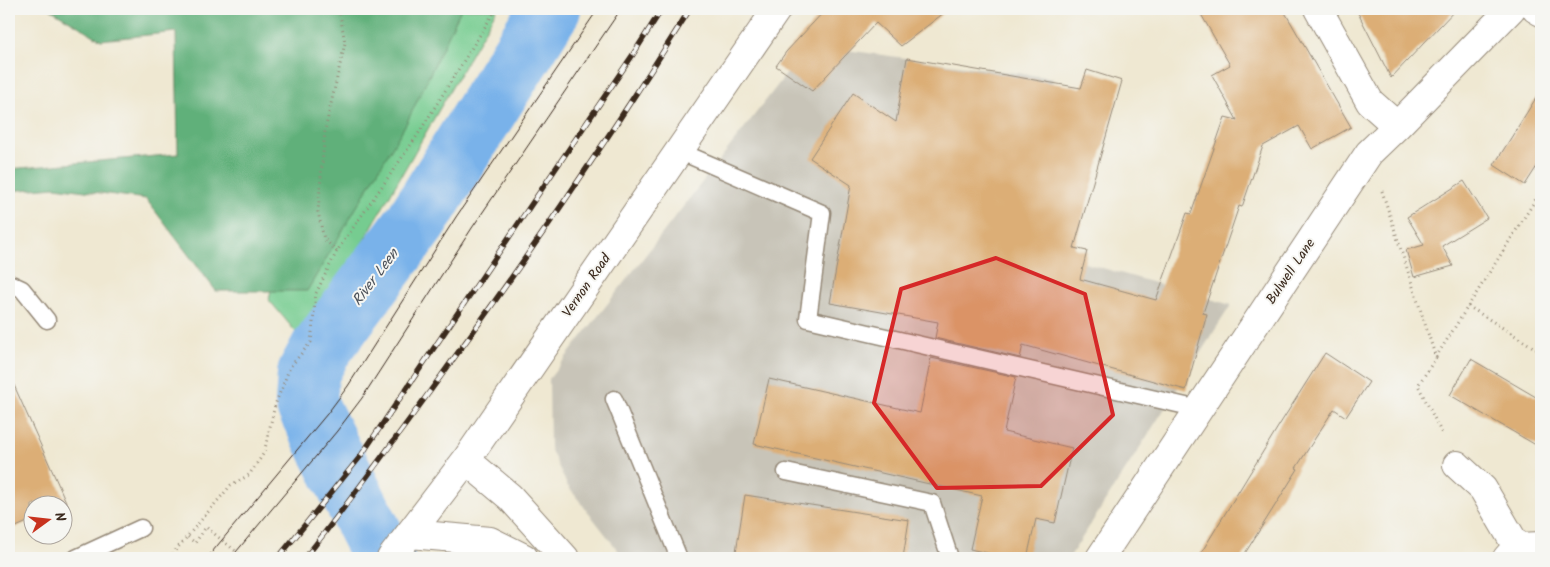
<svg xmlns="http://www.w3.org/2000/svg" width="1550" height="567" viewBox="0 0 1550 567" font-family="Kalam,sans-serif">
	<rect width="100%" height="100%" fill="#f6f6f2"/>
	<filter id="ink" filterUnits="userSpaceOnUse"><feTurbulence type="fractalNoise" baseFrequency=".02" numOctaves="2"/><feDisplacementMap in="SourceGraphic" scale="10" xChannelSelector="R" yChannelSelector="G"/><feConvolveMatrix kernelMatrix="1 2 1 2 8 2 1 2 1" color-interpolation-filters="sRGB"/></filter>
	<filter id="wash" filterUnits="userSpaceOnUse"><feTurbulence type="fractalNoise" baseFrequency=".0096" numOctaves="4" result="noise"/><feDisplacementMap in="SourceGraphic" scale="20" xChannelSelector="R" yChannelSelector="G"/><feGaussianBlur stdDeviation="1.12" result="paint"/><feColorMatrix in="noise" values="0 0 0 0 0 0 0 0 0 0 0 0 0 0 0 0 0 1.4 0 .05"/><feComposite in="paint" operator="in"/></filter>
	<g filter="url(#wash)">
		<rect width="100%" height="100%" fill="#efe8d2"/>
		<path fill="#c8c4b8" d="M 809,45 L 1053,78 L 1026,246 L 1231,305 L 1069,558 L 624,558 L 567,485 L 550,448 L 549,379 Z"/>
		<path fill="#76cc90" stroke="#587b57" d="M 326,9 L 497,9 L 305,343 L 269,300 Z"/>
		<path fill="#60b07a" stroke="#4e6d4c" d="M 50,9 L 461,9 L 407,122 L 307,291 L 216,291 L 146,199 L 55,187 L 9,191 L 9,169 L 178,154 L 176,32 L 101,40 Z"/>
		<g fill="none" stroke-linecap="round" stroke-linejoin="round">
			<path stroke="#79b2ea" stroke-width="62" d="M 384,558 L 306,403 L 308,373 L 321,349 L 416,222 L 550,9"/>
		</g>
		<g id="blocks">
			<path fill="#dcae76" d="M 826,9 L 949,9 L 901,46 L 876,23 L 812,91 L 776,66 L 786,52 Z
				M 1198,9 L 1283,9 L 1351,127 L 1312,149 L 1299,126 L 1263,146 L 1242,207 L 1239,206 L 1203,313 L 1207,314 L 1186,390 L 1023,345 L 1020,358 L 935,338 L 938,322 L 830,303 L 851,185 L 810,158 L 853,93 L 896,122 L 907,58 L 1081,88 L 1087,70 L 1122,81 L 1074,248 L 1087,251 L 1080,279 L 1156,300 L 1187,213 L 1191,214 L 1225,117 L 1237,120 L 1212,75 L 1230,65 Z
				M 1356,9 L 1456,9 L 1391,78 Z
				M 1541,90 L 1541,160 L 1525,185 L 1494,165 Z
				M 1464,181 L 1487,218 L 1442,246 L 1453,266 L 1414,277 L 1406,250 L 1424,245 L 1407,217 Z
				M 1325,353 L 1369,382 L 1346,417 L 1334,409 L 1296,468 L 1298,469 L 1242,558 L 1198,558 L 1278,427 Z
				M 931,358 L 1016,377 L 1004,432 L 1072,448 L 1055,523 L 1036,519 L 1027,558 L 1009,558 L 970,549 L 982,496 L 754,444 L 769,379 L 920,413 Z
				M 1471,359 L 1541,400 L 1541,448 L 1450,395 Z
				M 9,374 L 67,504 L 62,506 L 62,504 L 32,504 L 32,520 L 9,530 Z
				M 745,495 L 909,520 L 903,558 L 735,558 Z"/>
		</g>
	</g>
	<g filter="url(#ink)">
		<use href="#blocks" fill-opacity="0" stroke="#958978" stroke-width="1"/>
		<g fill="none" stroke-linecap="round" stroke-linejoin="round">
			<defs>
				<path id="lane" d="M 679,151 L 822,213 L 808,319 L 1199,409
					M 9,283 L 22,289 L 47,320
					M 614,399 L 679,558
					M 786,472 L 932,503 L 950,558
					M 76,558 L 141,528"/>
				<path id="street" d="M 1318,9 L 1370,102 L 1397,126
					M 1536,9 L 1541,12
					M 1457,465 L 1483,489 L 1517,547
					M 1100,558 L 1369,153 L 1397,126 L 1511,9
					M 1507,558 L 1517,547 L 1541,546"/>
				<path id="secondary" d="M 466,460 L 510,497 L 565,558
					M 410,534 L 490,541 L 524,558
					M 391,558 L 466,460 L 777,9"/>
			</defs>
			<use href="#lane" stroke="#958978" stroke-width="19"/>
			<use href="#street" stroke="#958978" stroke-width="30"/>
			<use href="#secondary" stroke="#958978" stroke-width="30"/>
			<path stroke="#958978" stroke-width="3" stroke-dasharray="1 4" stroke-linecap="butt" d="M 1382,191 L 1436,358 L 1418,385 L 1443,436
				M 337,251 L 324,239 L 318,212 L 325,130 L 345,43 L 339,9
				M 1468,306 L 1541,352
				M 1436,357 L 1541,191
				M 188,537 L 195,543 L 206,527 L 244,558
				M 169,558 L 231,485 L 249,475 L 264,453 L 275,405 L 290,367 L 311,342 L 316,293 L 337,251 L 417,136 L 496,9"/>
			<use href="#lane" stroke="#fff" stroke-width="16"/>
			<use href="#street" stroke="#fff" stroke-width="28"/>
			<use href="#secondary" stroke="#fff" stroke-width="28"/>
			<path stroke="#3b2a1e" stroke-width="1" d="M 207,558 L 327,414 L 348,386 L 456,217 L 598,9
				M 231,558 L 337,431 L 362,398 L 472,228 L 621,9"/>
			<defs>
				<path id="rail" d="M 278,558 L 360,457 L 632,56 L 662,9
					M 305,558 C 350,501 393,442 436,383 C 525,261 610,137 690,9"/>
			</defs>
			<use href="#rail" stroke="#3b2a1e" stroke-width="5.5"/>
			<use href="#rail" stroke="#f6f6f2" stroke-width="4" stroke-dasharray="11" stroke-linecap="butt"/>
		</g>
	</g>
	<path fill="#d62828" fill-opacity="0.2" stroke="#d62828" stroke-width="4" stroke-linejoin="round" d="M 996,258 L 1085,294 L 1113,415 L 1041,486 L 937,488 L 874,403 L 901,289 Z"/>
	<g text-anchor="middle" stroke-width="4" stroke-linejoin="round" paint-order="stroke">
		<g font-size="14" fill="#3b2a1e" stroke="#f6f6f2">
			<text transform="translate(1290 271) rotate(-56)" y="5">Bulwell Lane</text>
			<text transform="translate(586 285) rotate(-55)" y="5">Vernon Road</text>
		</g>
		<g font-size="15" font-style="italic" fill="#4e535b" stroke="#f6f6f2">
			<text transform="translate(375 277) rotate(-53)" y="5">River Leen</text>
		</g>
	</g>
	<rect width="1550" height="567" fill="none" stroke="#f6f6f2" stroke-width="30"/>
	<g transform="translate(48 520) rotate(75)"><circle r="24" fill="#f6f6f2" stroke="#aba49d"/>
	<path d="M0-4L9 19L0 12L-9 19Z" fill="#c8321e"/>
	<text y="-8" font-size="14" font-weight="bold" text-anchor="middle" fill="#3b2a1e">N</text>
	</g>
</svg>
